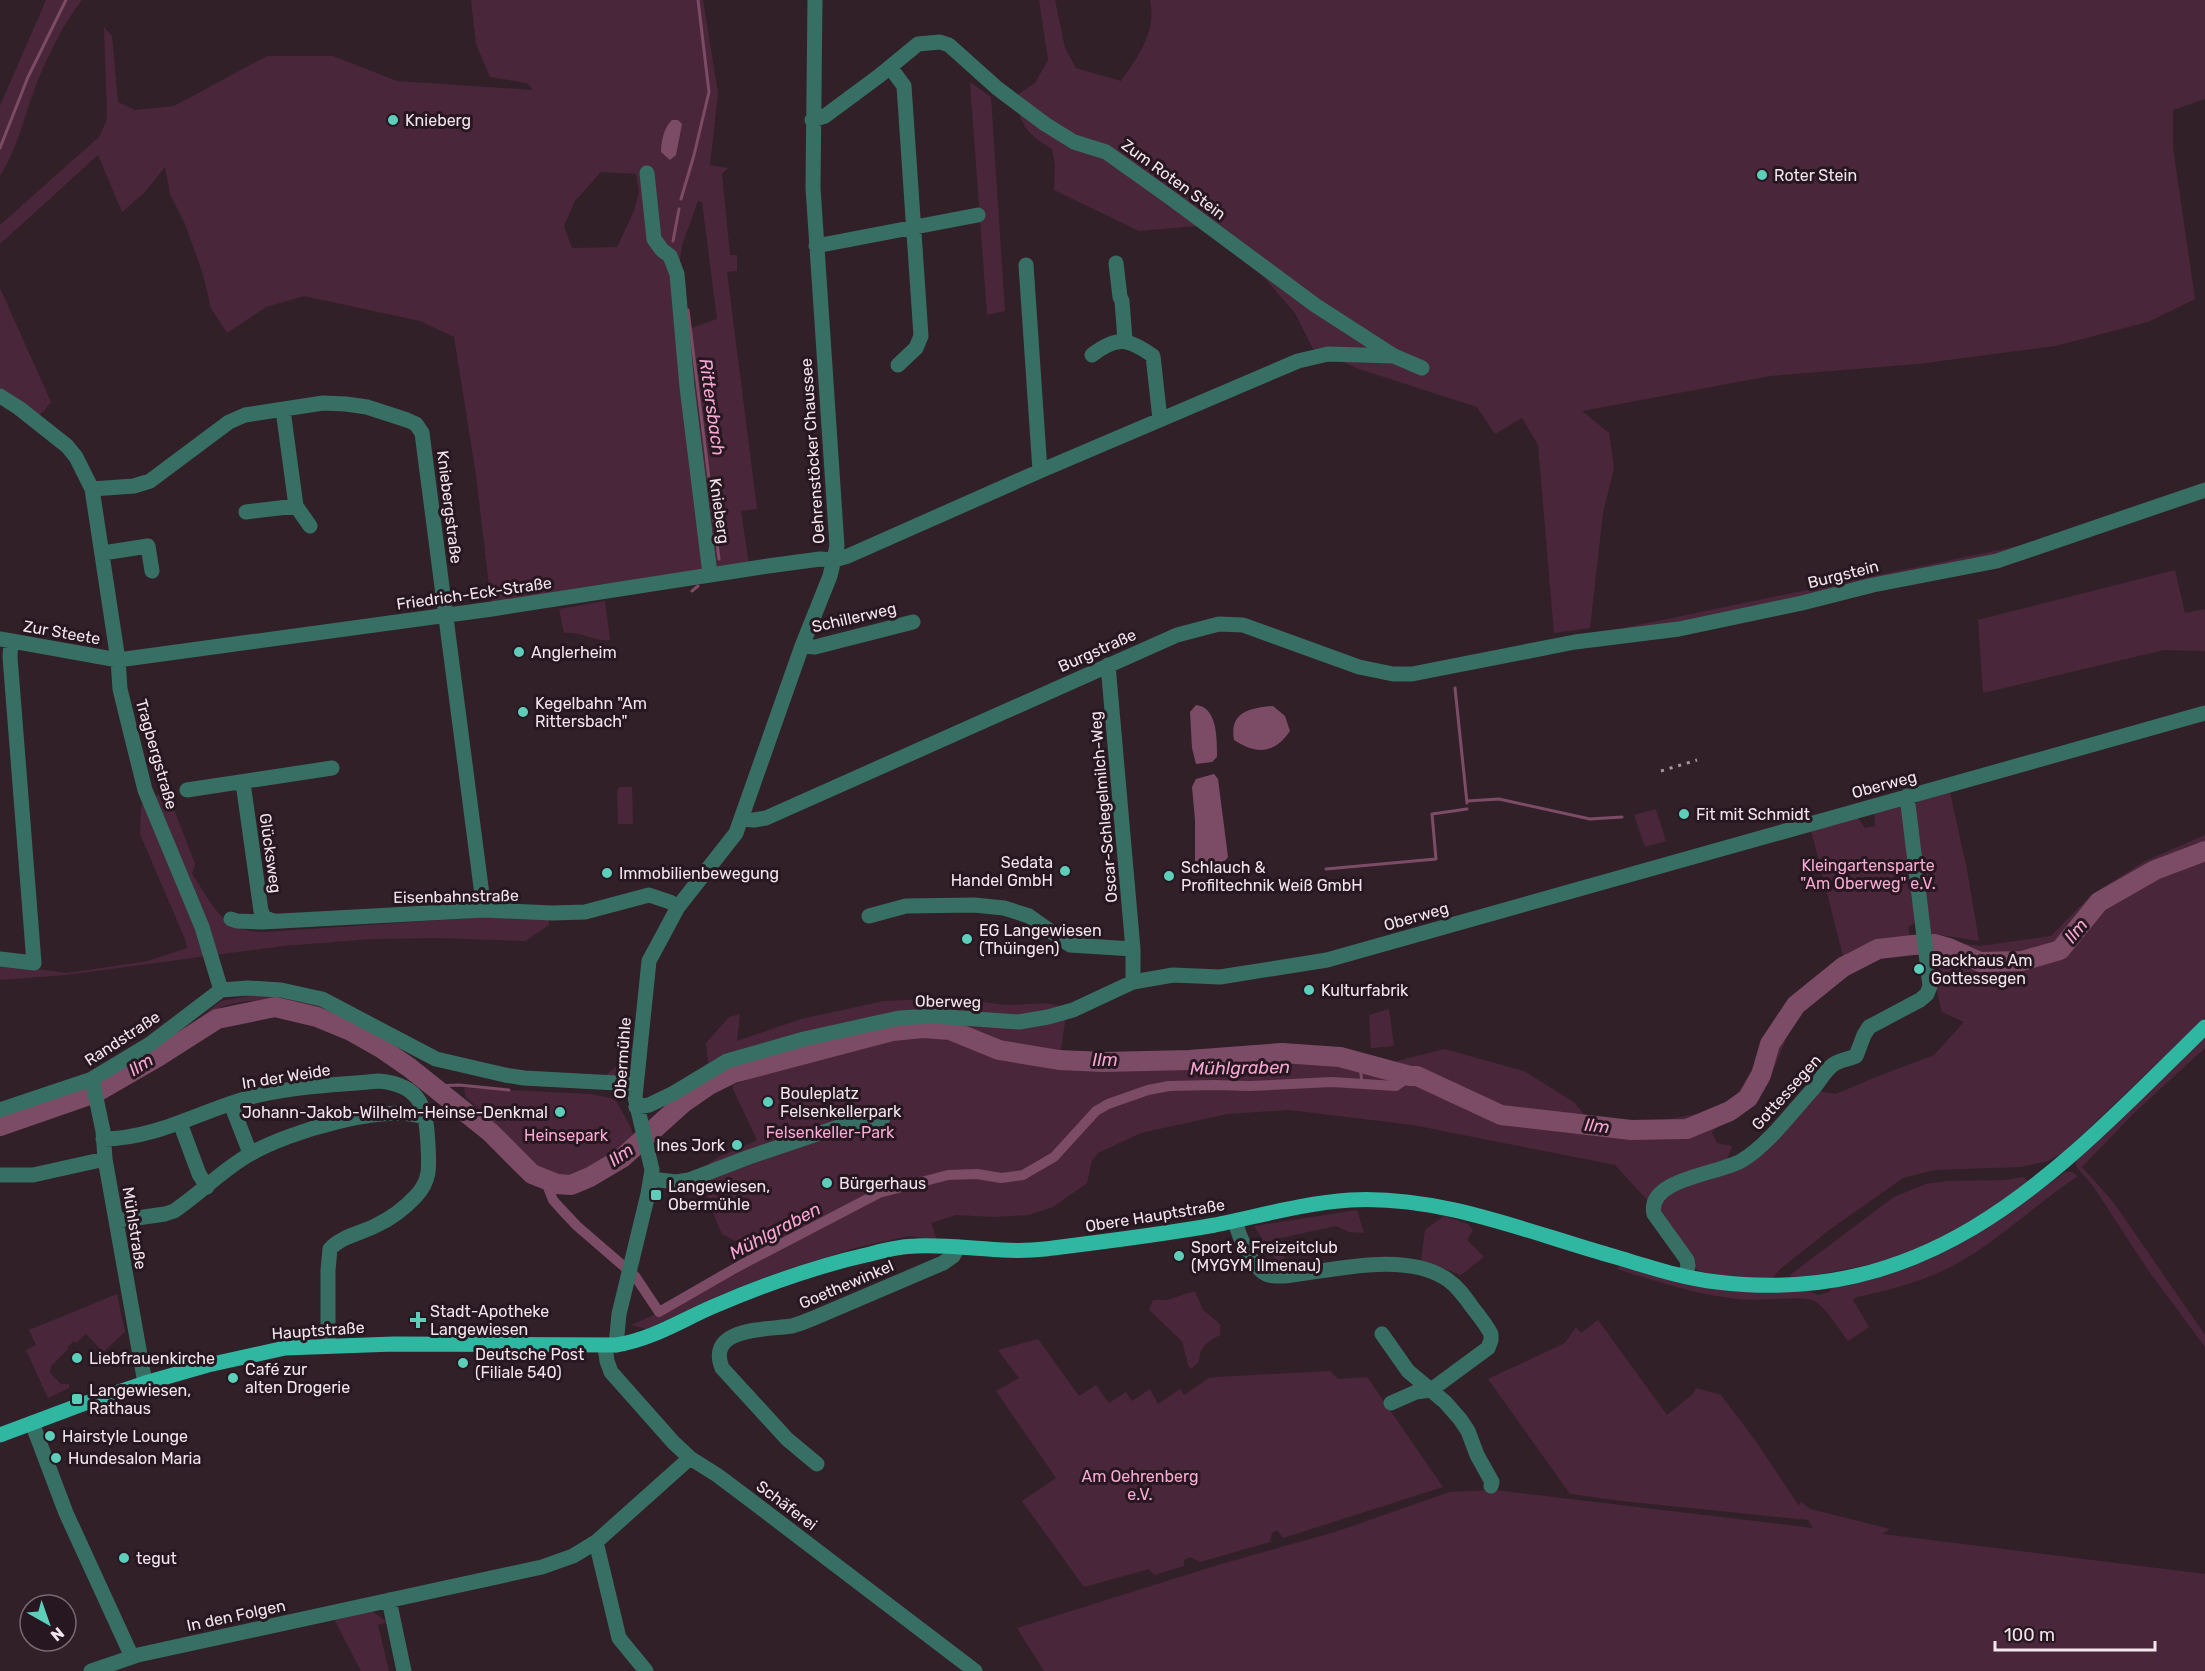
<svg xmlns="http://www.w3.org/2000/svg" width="2205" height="1671" viewBox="0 0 2205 1671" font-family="Rubik,sans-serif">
	<rect width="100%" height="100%" fill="#322029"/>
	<path fill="#4a263a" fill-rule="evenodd" d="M 46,0 L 82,0 C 63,24 47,57 36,85 C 24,116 18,148 0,176 L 0,106 Z
		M 471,0 L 703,0 L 718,93 L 710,165 L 728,168 L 722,174 L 730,255 L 737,255 L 737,271 L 727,272 L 757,509 L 741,511 L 749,565 L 596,585 L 491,603 L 476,475 L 454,337 L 420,321 L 304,296 L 266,307 L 227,333 L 211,308 L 203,274 L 185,224 L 170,194 L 165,167 L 144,193 L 122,212 L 98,155 L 0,244 L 0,225 L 100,136 L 107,118 L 104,27 L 112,36 L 118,102 L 135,110 L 174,106 L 267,56 L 333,56 L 397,81 L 533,90 L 527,83 L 490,77 L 476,44 ZM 601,172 L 636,174 L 639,192 L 634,211 L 617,247 L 572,248 L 564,226 L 575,201 ZM 698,201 L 702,202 L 717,319 L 686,330 L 679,267 L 682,245 Z
		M 1039,0 L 1055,0 L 1065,48 L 1076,68 L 1121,81 C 1138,57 1157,31 1150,0 L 2205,0 L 2205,99 L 2173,110 L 2173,148 L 2195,299 L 2148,322 L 2055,346 L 1918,364 L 1770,376 L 1582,411 L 1609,433 L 1614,468 L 1603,513 L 1590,628 L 1554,633 L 1538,445 L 1522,418 L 1495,434 L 1477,407 L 1359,369 L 1313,349 L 1295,313 L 1261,274 L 1198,226 L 1139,231 L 1054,190 L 1055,165 L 1052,149 C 1024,131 1024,129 1014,97 L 1035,83 L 1048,60 Z
		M 970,82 L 991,97 L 1005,311 L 987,315 Z
		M 0,288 L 51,402 L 41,414 L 31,417 L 0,395 Z
		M 2018,546 L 2012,553 L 1719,617 L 1609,631 Z
		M 2175,570 L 2185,613 L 2205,609 L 2205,651 L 2164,650 L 1983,693 L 1978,620 Z
		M 605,601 L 610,640 C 594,642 581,631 564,633 L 559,609 Z
		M 619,787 L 632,787 L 633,824 L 618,824 L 617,791 Z
		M 1950,792 L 1967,870 L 1979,941 L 1928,933 L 1913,810 L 1919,799 Z
		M 168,794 L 195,864 L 192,874 C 214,906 221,932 265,932 L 485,917 L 549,919 L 549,925 L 525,941 L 439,938 L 372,939 L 283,946 L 66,975 L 0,980 L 0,964 L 67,973 L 148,961 L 187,948 L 185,939 L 140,834 L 141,809 L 144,798 Z
		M 1901,804 L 1917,922 L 1908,927 L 1910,937 C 1887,939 1863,943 1843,956 L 1811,830 L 1858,818 L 1865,828 L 1875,826 L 1874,813 Z
		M 1656,809 L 1666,841 L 1645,847 L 1634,815 Z
		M 2205,835 L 2205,1018 L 2064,1152 L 2048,1161 L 2020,1167 L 1934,1170 L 1903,1178 L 1829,1230 L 1779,1270 L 1772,1279 L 1718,1276 L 1698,1271 L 1659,1218 L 1661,1197 L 1742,1164 L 1816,1091 L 1836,1094 L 1876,1077 L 1934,1055 L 1964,1022 L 1942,1012 L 1936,988 L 1931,939 L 1980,946 L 2051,936 L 2091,895 L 2145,861 Z
		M 254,995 L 287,997 L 311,1002 L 345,1020 L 341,1024 C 304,1008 265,992 224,1006 C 211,1011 187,1033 175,1042 L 171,1040 L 221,1001 Z
		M 960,998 C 977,1000 995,1005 1012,1005 C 1033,1005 1046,1000 1067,1009 L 1060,1055 L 1171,1064 L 1393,1062 L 1444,1049 L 1524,1071 L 1575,1103 L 1589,1121 L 1632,1126 L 1729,1108 L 1769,1041 L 1791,1028 L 1767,1084 L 1735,1117 L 1721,1124 L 1712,1132 L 1717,1143 L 1732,1146 L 1725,1166 L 1649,1202 L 1615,1165 L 1413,1125 L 1289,1110 L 1227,1114 L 1141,1133 L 1098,1153 L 1092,1161 L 1087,1183 L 1053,1207 L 1028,1215 L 995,1217 L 956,1215 L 931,1223 L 937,1240 L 909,1236 L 855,1248 L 768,1276 L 725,1293 L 647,1329 L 631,1325 L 677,1305 L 677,1300 L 744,1259 L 739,1243 L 722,1234 C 716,1219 694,1174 710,1163 C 724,1153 742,1148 757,1140 L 733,1089 L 733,1085 L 777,1069 L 893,1038 L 959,1025 L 950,1006 L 893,1013 L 720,1058 L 708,1063 L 706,1043 L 729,1017 L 740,1014 L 737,1041 L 801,1019 L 884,1001 Z
		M 1389,1009 L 1394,1046 L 1371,1048 L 1369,1015 Z
		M 2205,1036 L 2205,1048 L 2133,1114 L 2082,1167 L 2114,1203 L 2205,1335 L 2205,1347 L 2148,1270 L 2093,1186 L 2076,1166 L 2076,1161 L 2081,1156 Z
		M 634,1045 C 629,1068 627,1076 602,1078 L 618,1065 Z
		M 464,1088 L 591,1094 L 615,1099 L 631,1128 L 635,1141 L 617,1157 L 594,1171 L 574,1181 L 558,1180 L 529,1163 L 496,1125 L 466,1097 Z
		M 2065,1172 L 2072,1172 L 2078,1176 C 2037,1203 2001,1239 1958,1263 C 1926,1281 1892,1289 1857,1297 L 1853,1300 L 1869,1327 L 1848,1341 C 1840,1331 1824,1304 1812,1300 C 1796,1295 1758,1302 1738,1299 C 1696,1295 1656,1281 1617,1269 L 1619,1266 L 1688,1284 L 1724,1290 L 1810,1291 L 1818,1295 L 1829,1292 L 1833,1285 C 1853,1281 1875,1277 1895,1271 C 1960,1251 2012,1211 2065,1172 Z
		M 2024,1177 L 2029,1183 L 2018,1191 C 1993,1207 1969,1225 1943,1238 C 1896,1262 1844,1271 1792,1278 L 1790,1275 L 1894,1197 L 1926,1184 L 1947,1181 L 2004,1180 Z
		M 1357,1210 L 1364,1233 L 1349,1232 L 1336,1226 L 1271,1240 L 1283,1254 L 1285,1262 L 1279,1265 L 1254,1226 Z
		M 1444,1216 L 1468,1224 L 1473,1230 L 1467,1240 L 1484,1257 L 1461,1275 L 1421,1260 L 1425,1230 Z
		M 1195,1291 L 1203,1310 L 1220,1324 L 1220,1335 C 1207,1342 1200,1346 1199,1362 L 1191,1369 L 1188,1365 L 1182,1341 L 1149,1310 L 1153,1300 L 1167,1300 Z
		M 117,1294 L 125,1332 L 103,1352 L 86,1334 L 76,1343 L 74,1341 L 67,1347 L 69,1348 L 51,1366 L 50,1373 L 61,1384 L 69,1384 L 69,1388 L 48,1398 L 26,1350 L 36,1345 L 29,1330 Z
		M 1598,1320 L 1667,1415 L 1693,1394 L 1696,1388 L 1721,1395 L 1755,1440 L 1799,1506 L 1800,1501 L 1810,1509 L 1890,1529 L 1882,1534 L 2205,1574 L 2205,1671 L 1044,1671 L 1017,1628 L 1221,1564 L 1335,1532 L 1450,1492 L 1495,1490 L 1813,1528 L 1808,1520 L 1622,1501 L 1570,1494 L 1488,1379 L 1565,1343 L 1576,1327 L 1581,1333 Z
		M 1038,1339 L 1079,1396 L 1096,1385 L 1109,1403 L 1126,1392 L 1132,1401 L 1150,1389 L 1158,1404 L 1180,1389 L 1184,1395 L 1209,1378 L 1217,1377 L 1330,1371 L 1338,1379 L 1367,1377 L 1443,1487 L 1283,1538 L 1277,1530 L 1272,1533 L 1270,1542 L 1200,1562 L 1190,1557 L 1184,1560 L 1184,1566 L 1154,1575 L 1149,1569 L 1084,1587 L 1022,1501 L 1056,1478 L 996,1391 L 1019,1378 L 998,1350 Z
		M 372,1611 L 387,1622 L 378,1625 L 389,1671 L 361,1671 L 334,1619 Z"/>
	<path fill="#7c4b66" d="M 672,120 L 678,120 L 682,124 L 676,155 L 670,160 L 661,152 C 661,142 664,127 672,120 Z
		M 1196,705 C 1218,707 1217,741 1217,757 L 1212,762 L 1196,764 L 1192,748 L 1190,712 Z
		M 1273,706 L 1285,716 L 1290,731 C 1274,754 1257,755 1234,740 C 1229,712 1250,708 1273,706 Z
		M 1214,774 L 1218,779 L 1228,857 C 1222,867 1203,869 1195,861 L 1195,820 L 1192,787 L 1196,779 Z"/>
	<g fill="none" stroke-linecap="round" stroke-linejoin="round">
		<path stroke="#7c4b66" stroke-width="3" d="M 0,148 L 28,77 L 66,0
			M 681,199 L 694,155 L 709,92 L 698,0
			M 673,241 L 679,209
			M 688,310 L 719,559
			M 692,591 L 698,586
			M 1455,688 L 1467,803
			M 1467,801 L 1499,799 L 1590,819 L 1622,817
			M 1326,869 L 1436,859 L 1432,814 L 1467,809
			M 1360,1064 L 1362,1084
			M 432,1086 L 459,1085 L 509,1090"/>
		<path stroke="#7c4b66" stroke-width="10" d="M 545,1180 L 553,1200 L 561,1209 L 577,1226 L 635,1276 L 659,1312 L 739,1266 L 879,1193 L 948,1175 L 977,1174 L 1001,1178 L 1023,1175 L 1054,1157 L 1096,1111 L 1108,1104 L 1148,1090 L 1169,1086 L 1214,1085 L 1250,1086 L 1332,1082 L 1396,1086 L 1410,1076"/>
		<path stroke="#7c4b66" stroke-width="20" d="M 0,1126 L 95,1093 L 159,1056 L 217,1019 L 275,1007 L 317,1017 L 351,1031 L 381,1048 L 410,1068 L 490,1132 L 532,1174 L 557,1184 L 571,1185 L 590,1177 L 622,1158 L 683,1103 L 709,1085 L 733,1073 L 892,1031 L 923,1028 L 950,1030 L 999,1050 L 1059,1060 L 1104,1062 L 1189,1060 L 1282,1053 L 1340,1057 L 1410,1076 L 1417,1076 L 1501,1115 L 1631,1130 L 1687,1129 L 1730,1111 L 1748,1098 L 1761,1075 L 1770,1044 L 1796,1005 L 1843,967 L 1878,949 L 1913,945 L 1935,944 L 1949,948 L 1980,962 L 2022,961 L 2060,950 L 2099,902 L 2155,870 L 2205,851"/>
		<path stroke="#376f64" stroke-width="15" d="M 890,67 L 904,86 L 921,336 L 916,348 L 898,365
			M 812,120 L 825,116 L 879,76 L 918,44 L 940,42 L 949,45 L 997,88 L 1045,124 L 1074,142 L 1106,152 L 1172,199 L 1315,305 L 1394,356 L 1422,368
			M 647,173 L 654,239 L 662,250 L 670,256 L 677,274 L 687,387 L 710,574
			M 816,246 L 978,215
			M 1116,263 L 1120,297 L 1122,301 L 1125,340
			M 1026,265 L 1040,471
			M 1092,355 C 1117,336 1128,338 1153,356 L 1160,419
			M 0,396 L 19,408 L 67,446 L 76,457 L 92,489 L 118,660 L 120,689 L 131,734 L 145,790 L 202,927 L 221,990
			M 283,410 L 296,506 L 310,526
			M 92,489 L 134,486 L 150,481 L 229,422 L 245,415 L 323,403 L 346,404 L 367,407 L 407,420 L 416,424 L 422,433 L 484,910
			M 246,512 L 296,506
			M 103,553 L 148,546 L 152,571
			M 0,639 L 118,660 L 492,609 L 768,566 L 820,559 L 834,560 L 848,556 L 1040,471 L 1298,361 L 1328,354 L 1394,356
			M 802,646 L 815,647 L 913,622
			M 1108,665 L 1133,949 L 1133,982
			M 243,783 L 261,911 L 264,917 L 273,921
			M 187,790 L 332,768
			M 741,819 L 754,820 L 766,818 L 1177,635 L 1219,624 L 1243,625 L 1359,667 L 1393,674 L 1412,674 L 1575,642 L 1679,629 L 1802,603 L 1873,585 L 1997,561 L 2205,490
			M 869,916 L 906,906 L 974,905 L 1004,908 L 1029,916 L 1070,945 L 1133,949
			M 231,919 L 237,921 L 262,922 L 484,910 L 552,913 L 585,912 L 649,895 L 670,902 L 678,907
			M 0,959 L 34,963 L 10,657 L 11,641
			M 221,990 L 248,988 L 281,990 L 322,999 L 436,1059 L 505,1075 L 524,1078 L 635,1084
			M 92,1079 L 103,1131 L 105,1159 L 145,1383
			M 231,1104 L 250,1153
			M 636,1107 L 649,1105 L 674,1093 L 727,1061 L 804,1039 L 899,1018 L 933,1016 L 1019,1022 L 1048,1017 L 1073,1010 L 1133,982 L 1173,975 L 1220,977 L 1327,960 L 2205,713
			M 0,1110 L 92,1079 L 150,1044 L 221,990
			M 180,1123 L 199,1174 L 207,1187
			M 103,1139 C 159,1139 207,1107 259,1095 C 298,1086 339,1085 379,1081 C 422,1085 426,1108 428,1145 C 429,1166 431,1180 416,1196 C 404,1209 390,1219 375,1226 C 361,1233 340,1237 330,1249 L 328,1270 L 328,1346
			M 0,1175 L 33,1175 L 105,1159
			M 651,1179 L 676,1182 L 689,1180 L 749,1157 L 844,1125 L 883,1118
			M 116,1221 L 165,1214 L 174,1211 C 201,1193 224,1168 252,1153 C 288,1132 387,1102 426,1118
			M 1235,1221 C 1239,1236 1251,1266 1266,1274 C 1271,1277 1279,1276 1285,1276 C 1331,1271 1406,1250 1448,1280 C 1458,1287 1465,1297 1472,1307 C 1479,1316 1486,1324 1491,1334 L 1491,1340 L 1488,1348 L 1431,1390 L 1416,1392 L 1391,1403
			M 1685,1276 L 1688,1266 L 1687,1260 L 1654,1214 C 1646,1179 1718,1174 1741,1161 C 1767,1146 1792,1112 1813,1089 C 1820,1081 1825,1070 1834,1064 C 1840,1060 1849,1059 1856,1056 L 1864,1035 L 1869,1027 L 1920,1000 L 1927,994 L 1930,986 L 1907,796
			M 1382,1334 L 1408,1371 L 1445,1402 L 1460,1419 L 1468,1431 L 1477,1455 L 1492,1482 L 1491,1486
			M 616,1345 L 619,1314 L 648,1194 L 652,1170 L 635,1097 L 649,961 L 678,907 L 736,833 L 802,646 L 830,576 L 837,546 L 813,188 L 815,0
			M 605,1346 L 607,1361 L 611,1372 L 673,1442 L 690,1458 L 717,1475 L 749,1499 L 975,1671
			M 32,1423 L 66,1513 L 132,1657
			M 817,1464 L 787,1439 L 722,1368 C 706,1327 766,1330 792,1326 C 799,1324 807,1321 814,1318 L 943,1263 L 953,1256 L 958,1247
			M 596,1542 L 619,1638 L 646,1671
			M 389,1600 L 404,1671
			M 91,1671 L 138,1655 L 542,1567 L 573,1556 L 596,1542 L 690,1458"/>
		<path stroke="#30b7a2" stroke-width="15" d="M 0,1435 L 80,1405 L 145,1383 L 208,1365 L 285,1348 L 394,1344 L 616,1345 C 650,1340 680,1321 712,1307 C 761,1286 813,1267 866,1255 C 882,1251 899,1246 916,1246 C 959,1244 1002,1254 1045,1249 C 1101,1242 1159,1235 1215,1225 C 1259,1216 1305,1203 1350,1200 C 1439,1195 1525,1231 1609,1255 C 1644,1265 1680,1278 1717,1282 C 1938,1309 2062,1167 2205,1027"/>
		<path stroke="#a5969d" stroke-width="3" stroke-dasharray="3 6" stroke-linecap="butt" d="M 1661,771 L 1697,760"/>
	</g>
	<g fill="#5cceba" stroke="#271720" stroke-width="2">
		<circle cx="393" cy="120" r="6"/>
		<circle cx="1762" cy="175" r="6"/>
		<circle cx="519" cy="652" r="6"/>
		<circle cx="523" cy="712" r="6"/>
		<circle cx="1684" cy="814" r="6"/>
		<circle cx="1065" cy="871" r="6"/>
		<circle cx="607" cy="873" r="6"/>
		<circle cx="1169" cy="876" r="6"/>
		<circle cx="967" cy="939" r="6"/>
		<circle cx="1919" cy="969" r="6"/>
		<circle cx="1309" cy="990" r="6"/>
		<circle cx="768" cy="1102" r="6"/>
		<circle cx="560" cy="1112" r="6"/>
		<circle cx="737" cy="1145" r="6"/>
		<circle cx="827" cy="1183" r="6"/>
		<rect x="650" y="1189" width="12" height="12" rx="3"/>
		<circle cx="1179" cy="1256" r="6"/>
		<path d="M415 1311h6v6h6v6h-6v6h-6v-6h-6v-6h6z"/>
		<circle cx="77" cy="1358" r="6"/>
		<circle cx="463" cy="1363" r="6"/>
		<circle cx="233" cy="1378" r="6"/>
		<rect x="71" y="1393" width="12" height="12" rx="3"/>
		<circle cx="50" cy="1436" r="6"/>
		<circle cx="56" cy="1458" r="6"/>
		<circle cx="124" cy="1558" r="6"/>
	</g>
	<g text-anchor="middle" stroke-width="6" stroke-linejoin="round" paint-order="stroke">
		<g font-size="16" fill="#f2e5eb" stroke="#271720" text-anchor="start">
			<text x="405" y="126">Knieberg</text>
			<text x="1774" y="181">Roter Stein</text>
			<text x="531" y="658">Anglerheim</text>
			<text x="535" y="709">Kegelbahn "Am<tspan x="535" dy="18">Rittersbach"</tspan></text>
			<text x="1696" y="820">Fit mit Schmidt</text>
			<text x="1053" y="868" text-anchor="end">Sedata<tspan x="1053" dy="18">Handel GmbH</tspan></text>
			<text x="1181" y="873">Schlauch &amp;<tspan x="1181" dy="18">Profiltechnik Weiß GmbH</tspan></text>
			<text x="619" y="879">Immobilienbewegung</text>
			<text x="979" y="936">EG Langewiesen<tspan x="979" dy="18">(Thüingen)</tspan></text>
			<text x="1931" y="966">Backhaus Am<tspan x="1931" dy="18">Gottessegen</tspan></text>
			<text x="1321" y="996">Kulturfabrik</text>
			<text x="780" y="1099">Bouleplatz<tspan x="780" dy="18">Felsenkellerpark</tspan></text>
			<text x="548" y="1118" text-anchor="end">Johann-Jakob-Wilhelm-Heinse-Denkmal</text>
			<text x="725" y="1151" text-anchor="end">Ines Jork</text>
			<text x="839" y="1189">Bürgerhaus</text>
			<text x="668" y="1192">Langewiesen,<tspan x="668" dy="18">Obermühle</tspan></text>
			<text x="1191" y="1253">Sport &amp; Freizeitclub<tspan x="1191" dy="18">(MYGYM Ilmenau)</tspan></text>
			<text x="430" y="1317">Stadt-Apotheke<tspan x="430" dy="18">Langewiesen</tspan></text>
			<text x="475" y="1360">Deutsche Post<tspan x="475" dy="18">(Filiale 540)</tspan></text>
			<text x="89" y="1364">Liebfrauenkirche</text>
			<text x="245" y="1375">Café zur<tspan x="245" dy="18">alten Drogerie</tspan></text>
			<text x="89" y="1396">Langewiesen,<tspan x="89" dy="18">Rathaus</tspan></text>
			<text x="62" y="1442">Hairstyle Lounge</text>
			<text x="68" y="1464">Hundesalon Maria</text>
			<text x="136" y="1564">tegut</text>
		</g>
		<g font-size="16" fill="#f2e5eb" stroke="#271720">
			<text transform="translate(1174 179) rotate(36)" y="6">Zum Roten Stein</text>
			<text transform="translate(812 451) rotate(-94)" y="6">Oehrenstöcker Chaussee</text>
			<text transform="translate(450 507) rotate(83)" y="6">Kniebergstraße</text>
			<text transform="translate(720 511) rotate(82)" y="6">Knieberg</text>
			<text transform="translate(1843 574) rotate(-14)" y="6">Burgstein</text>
			<text transform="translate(474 593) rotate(-8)" y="6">Friedrich-Eck-Straße</text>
			<text transform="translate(854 617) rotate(-13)" y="6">Schillerweg</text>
			<text transform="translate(62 632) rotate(10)" y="6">Zur Steete</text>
			<text transform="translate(1097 650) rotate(-24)" y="6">Burgstraße</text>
			<text transform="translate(157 754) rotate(74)" y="6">Tragbergstraße</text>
			<text transform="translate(1884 784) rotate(-15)" y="6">Oberweg</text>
			<text transform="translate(1103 807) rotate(-95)" y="6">Oscar-Schlegelmilch-Weg</text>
			<text transform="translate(271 853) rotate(82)" y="6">Glücksweg</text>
			<text transform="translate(456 896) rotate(-1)" y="6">Eisenbahnstraße</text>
			<text transform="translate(1416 916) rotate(-16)" y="6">Oberweg</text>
			<text transform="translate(948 1001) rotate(1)" y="6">Oberweg</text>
			<text transform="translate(122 1038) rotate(-33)" y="6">Randstraße</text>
			<text transform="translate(622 1058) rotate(-86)" y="6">Obermühle</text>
			<text transform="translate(286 1076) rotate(-9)" y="6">In der Weide</text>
			<text transform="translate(1786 1092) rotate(-48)" y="6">Gottessegen</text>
			<text transform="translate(1155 1215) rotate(-9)" y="6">Obere Hauptstraße</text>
			<text transform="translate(135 1228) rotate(81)" y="6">Mühlstraße</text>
			<text transform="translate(846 1284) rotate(-23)" y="6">Goethewinkel</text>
			<text transform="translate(318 1330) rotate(-4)" y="6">Hauptstraße</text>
			<text transform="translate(787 1505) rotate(37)" y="6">Schäferei</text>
			<text transform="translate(236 1615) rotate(-12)" y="6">In den Folgen</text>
		</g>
		<g font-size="16" fill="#f9aad4" stroke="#271720">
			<text x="1868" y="871">Kleingartensparte<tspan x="1868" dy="18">"Am Oberweg" e.V.</tspan></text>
			<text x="830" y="1138">Felsenkeller-Park</text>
			<text x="566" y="1141">Heinsepark</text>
			<text x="1140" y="1482">Am Oehrenberg<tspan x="1140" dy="18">e.V.</tspan></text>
		</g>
		<g font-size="18" font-style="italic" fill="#f6a6d1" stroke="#271720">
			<text transform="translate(712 407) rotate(82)" y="6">Rittersbach</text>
			<text transform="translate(2076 931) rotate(-51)" y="6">Ilm</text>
			<text x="1105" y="1066">Ilm</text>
			<text transform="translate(141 1065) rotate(-32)" y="6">Ilm</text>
			<text transform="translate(1240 1068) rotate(-1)" y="6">Mühlgraben</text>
			<text transform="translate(1597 1126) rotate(7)" y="6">Ilm</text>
			<text transform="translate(621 1155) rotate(-35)" y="6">Ilm</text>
			<text transform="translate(775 1231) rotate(-28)" y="6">Mühlgraben</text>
		</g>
	</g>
	<g transform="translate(48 1623) rotate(140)"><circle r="28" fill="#271720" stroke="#786971" stroke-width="1.5"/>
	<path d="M0-4.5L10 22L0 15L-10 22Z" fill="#5cceba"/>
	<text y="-9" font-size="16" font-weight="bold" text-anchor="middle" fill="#f2e5eb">N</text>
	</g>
	<path d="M1995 1641v9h160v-9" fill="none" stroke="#f2e5eb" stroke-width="3"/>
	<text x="2004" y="1641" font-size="18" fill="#f2e5eb" stroke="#271720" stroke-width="4.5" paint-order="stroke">100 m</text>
</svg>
